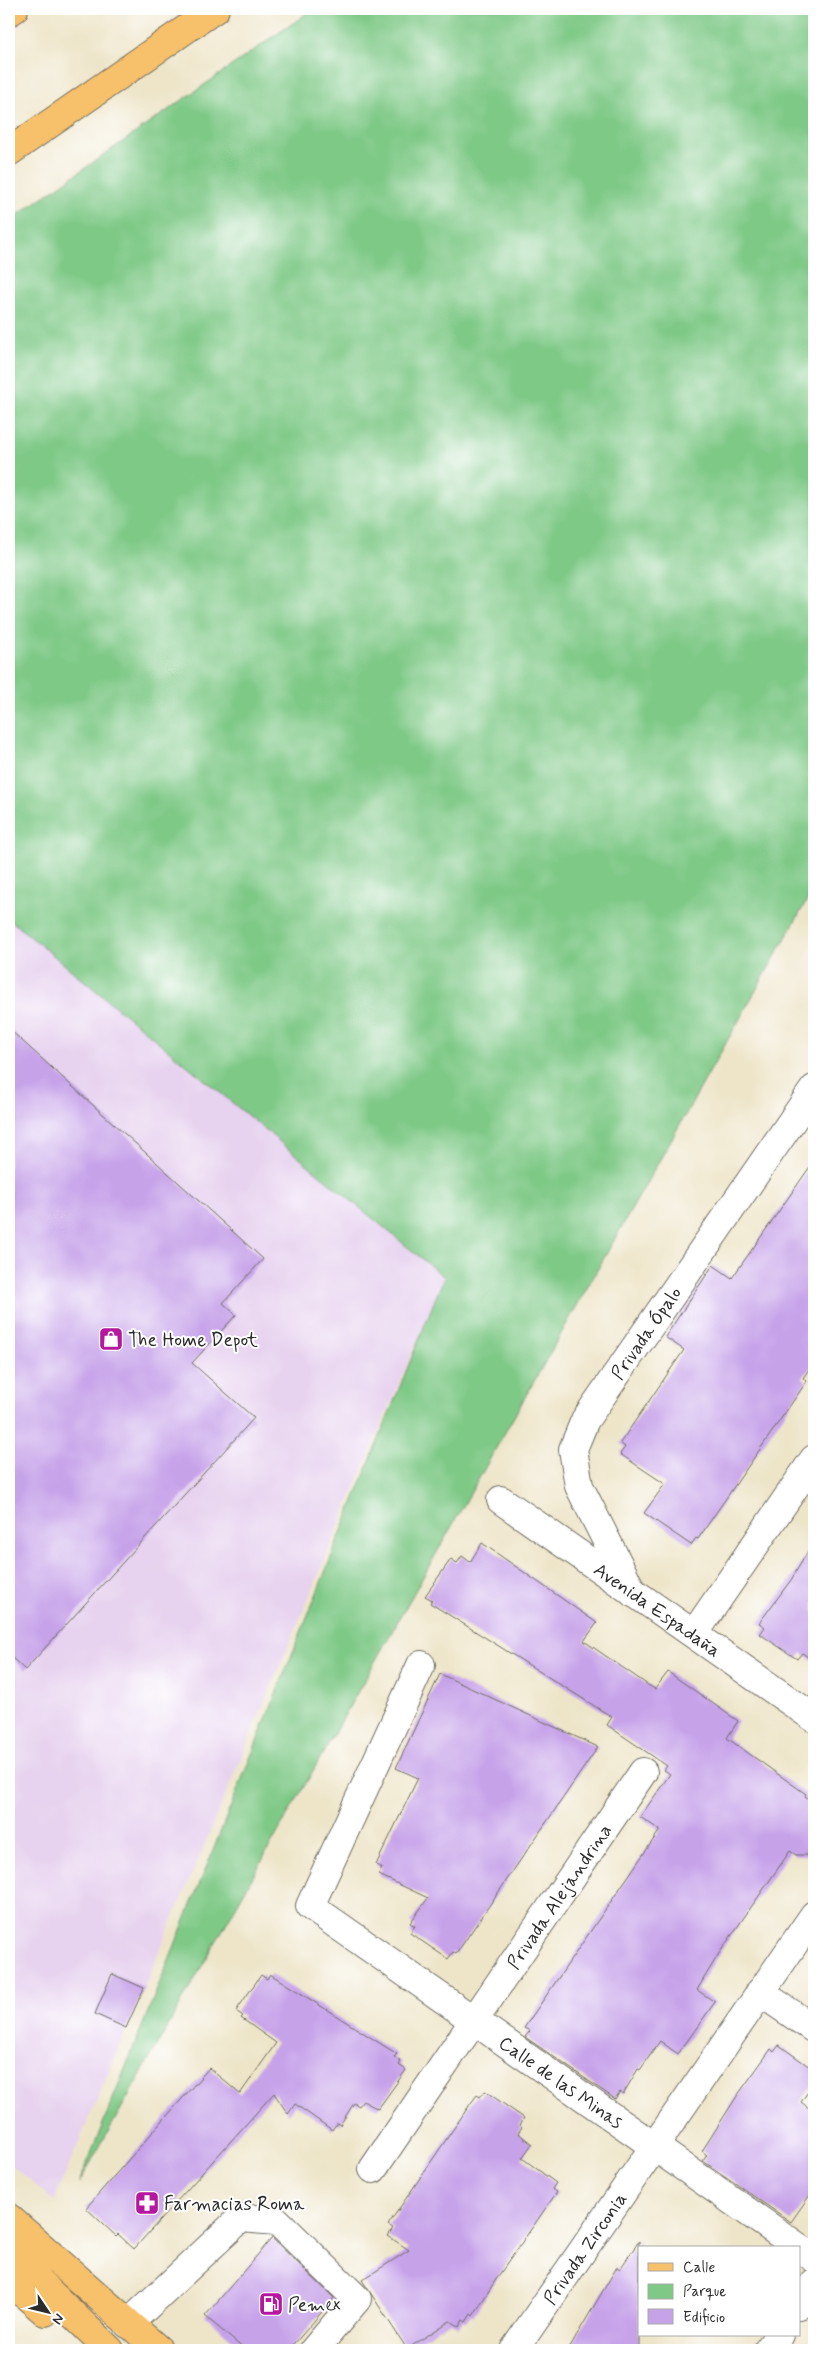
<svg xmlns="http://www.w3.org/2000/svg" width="823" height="2359" viewBox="0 0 823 2359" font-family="Mynerve,sans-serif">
	<rect width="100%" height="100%" fill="#fff"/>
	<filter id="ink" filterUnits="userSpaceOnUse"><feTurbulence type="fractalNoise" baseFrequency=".02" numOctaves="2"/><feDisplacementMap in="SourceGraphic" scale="10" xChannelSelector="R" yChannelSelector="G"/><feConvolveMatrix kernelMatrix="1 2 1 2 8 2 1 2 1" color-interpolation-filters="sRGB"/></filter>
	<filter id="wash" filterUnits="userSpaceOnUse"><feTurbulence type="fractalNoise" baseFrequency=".0096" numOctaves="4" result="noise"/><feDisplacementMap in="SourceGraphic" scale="20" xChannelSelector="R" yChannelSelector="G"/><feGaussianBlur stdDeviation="1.12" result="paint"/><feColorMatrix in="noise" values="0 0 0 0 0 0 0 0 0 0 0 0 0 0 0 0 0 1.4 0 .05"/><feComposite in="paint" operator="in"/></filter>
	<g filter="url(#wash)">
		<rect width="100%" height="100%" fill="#eee5c9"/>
		<path fill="#e7d2ef" d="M 9,919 L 444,1277 L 54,2201 L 9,2163 Z"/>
		<path fill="#7fc987" stroke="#557a59" d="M 313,9 L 814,9 L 814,888 L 79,2183 L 444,1277 L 9,919 L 9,221 Z"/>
		<g id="blocks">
			<path fill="#c6a2e9" d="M 9,1029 L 263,1259 L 223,1303 L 236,1315 L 192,1363 L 254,1418 L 25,1670 L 9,1655 Z
				M 814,1161 L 814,1257 L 808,1267 L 814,1272 L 814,1362 L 803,1378 L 807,1381 L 698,1539 L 696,1538 L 691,1545 L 644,1513 L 665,1484 L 620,1454 L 625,1447 L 620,1443 L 684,1350 L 665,1337 L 713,1265 L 732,1278 Z
				M 814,1541 L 814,1661 L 802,1653 L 797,1659 L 760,1634 L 765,1627 L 759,1623 L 791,1580 Z
				M 482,1543 L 597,1623 L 584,1641 L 648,1685 L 655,1689 L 668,1672 L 738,1721 L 727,1738 L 806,1794 L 805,1796 L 814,1803 L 814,1845 L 807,1855 L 796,1855 L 790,1851 L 718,1955 L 697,1990 L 715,2002 L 678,2054 L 660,2041 L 640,2070 L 638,2069 L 623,2094 L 620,2092 L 615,2099 L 525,2037 L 530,2031 L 524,2028 L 660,1830 L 640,1817 L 670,1774 L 664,1770 L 667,1766 L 607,1725 L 612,1717 L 430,1603 L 432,1600 L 425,1596 L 451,1559 L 457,1563 L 462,1556 L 470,1562 Z
				M 440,1674 L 598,1747 L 456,1954 L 453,1952 L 448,1959 L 410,1933 L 415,1926 L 410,1923 L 428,1898 L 379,1875 L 382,1868 L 376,1865 L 418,1778 L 396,1768 Z
				M 112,1974 L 144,1988 L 126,2028 L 95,2014 Z
				M 270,1974 L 397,2054 L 394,2057 L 401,2062 L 399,2065 L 406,2070 L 378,2109 L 363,2101 L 359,2106 L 354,2103 L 340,2125 L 337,2123 L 332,2130 L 295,2104 L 288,2114 L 274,2093 L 134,2249 L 118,2234 L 116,2236 L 86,2208 L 209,2068 L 240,2094 L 276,2043 L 241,2018 L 243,2016 L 236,2011 L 261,1975 L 267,1979 Z
				M 779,2045 L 814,2070 L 814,2083 L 801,2102 L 814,2112 L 814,2189 L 791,2222 L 703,2161 L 707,2155 L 702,2151 L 737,2096 L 771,2049 L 774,2052 Z
				M 485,2091 L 524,2118 L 520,2125 L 522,2127 L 518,2133 L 532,2144 L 522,2158 L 556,2183 L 552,2189 L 557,2192 L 497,2278 L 473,2316 L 471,2314 L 466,2322 L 463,2320 L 459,2327 L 450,2321 L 407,2349 L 362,2280 L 409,2250 L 388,2236 L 393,2228 L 388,2225 L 471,2103 L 477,2095 L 480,2097 Z
				M 272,2238 L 334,2298 L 289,2350 L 245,2350 L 205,2316 Z
				M 639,2241 L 639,2350 L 568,2350 L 617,2267 L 620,2269 Z"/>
		</g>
	</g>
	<g filter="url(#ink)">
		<use href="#blocks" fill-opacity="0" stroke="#6f6c62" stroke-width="1"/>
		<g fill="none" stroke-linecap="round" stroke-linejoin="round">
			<defs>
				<g id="minor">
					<path id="s1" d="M 501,1500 L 814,1718"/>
					<path id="s2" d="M 633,1593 L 579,1486 L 573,1449 L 585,1420 L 814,1089"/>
					<path d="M 694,1634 L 814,1459"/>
					<path id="s3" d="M 421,1665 L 310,1906 L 814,2258"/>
					<path d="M 760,1992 L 814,2029"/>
					<path id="s4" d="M 373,2169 L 643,1772"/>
					<path d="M 799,2305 L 814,2283"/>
					<path d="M 128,2324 L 241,2218 L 277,2221 L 357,2299 L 314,2350"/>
					<path id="s5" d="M 514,2350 L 814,1915"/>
					<path d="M 768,2350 L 779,2335"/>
				</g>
				<path id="major" d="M 9,12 L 14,9
					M 9,152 L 215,9"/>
				<path id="highway" d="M 9,2218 L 159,2350
					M 9,2253 L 110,2350
					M 9,2281 L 45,2312"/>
			</defs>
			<use href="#minor" stroke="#6f6c62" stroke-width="30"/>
			<use href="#major" stroke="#6f6c62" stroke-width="30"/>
			<use href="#highway" stroke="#6f6c62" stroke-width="30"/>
			<use href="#minor" stroke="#fff" stroke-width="28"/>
			<use href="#major" stroke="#f7c06b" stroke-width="28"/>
			<use href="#highway" stroke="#f7c06b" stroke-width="28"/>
		</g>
	</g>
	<defs>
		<symbol id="shop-square" viewBox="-11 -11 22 22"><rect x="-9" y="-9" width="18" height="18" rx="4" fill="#b5179e" stroke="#fff"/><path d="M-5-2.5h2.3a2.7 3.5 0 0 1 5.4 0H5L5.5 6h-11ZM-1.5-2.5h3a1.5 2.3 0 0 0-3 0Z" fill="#fff"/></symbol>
		<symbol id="pharmacy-square" viewBox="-11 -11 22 22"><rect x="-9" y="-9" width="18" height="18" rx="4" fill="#b5179e" stroke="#fff"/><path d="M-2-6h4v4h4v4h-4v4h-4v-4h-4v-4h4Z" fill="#fff"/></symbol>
		<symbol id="fuel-square" viewBox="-11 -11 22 22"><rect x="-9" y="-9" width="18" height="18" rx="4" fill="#b5179e" stroke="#fff"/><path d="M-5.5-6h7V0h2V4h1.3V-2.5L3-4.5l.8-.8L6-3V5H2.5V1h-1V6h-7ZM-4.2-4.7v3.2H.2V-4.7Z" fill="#fff"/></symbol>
	</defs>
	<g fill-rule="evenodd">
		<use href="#shop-square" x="97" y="1325" width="28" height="28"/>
		<use href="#pharmacy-square" x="133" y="2189" width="28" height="28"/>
		<use href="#fuel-square" x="257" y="2290" width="28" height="28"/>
	</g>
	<g text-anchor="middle" stroke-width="4" stroke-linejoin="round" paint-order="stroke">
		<g font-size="19" fill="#2b2b2b" stroke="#fff">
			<text dy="7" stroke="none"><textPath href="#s2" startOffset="295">Privada Ópalo</textPath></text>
			<text dy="7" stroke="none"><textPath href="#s1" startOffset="191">Avenida Espadaña</textPath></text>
			<text dy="7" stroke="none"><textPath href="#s4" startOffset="330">Privada Alejandrina</textPath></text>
			<text dy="7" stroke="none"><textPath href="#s3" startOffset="572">Calle de las Minas</textPath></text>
			<text dy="7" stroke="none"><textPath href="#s5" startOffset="124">Privada Zirconia</textPath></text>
		</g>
		<g font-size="19" fill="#2b2b2b" stroke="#fff" text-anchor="start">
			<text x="128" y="1346">The Home Depot</text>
			<text x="164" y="2210">Farmacias Roma</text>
			<text x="288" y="2311">Pemex</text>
		</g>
	</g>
	<rect width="823" height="2359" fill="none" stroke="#fff" stroke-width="30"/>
	<rect x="638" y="2246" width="162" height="90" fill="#ffffff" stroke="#aaaaaa"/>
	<rect x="648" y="2263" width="25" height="8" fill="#f7c06b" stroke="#aaaaaa"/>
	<text x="683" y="2272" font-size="15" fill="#2b2b2b">Calle</text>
	<rect x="648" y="2284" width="25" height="15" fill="#7fc987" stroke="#aaaaaa"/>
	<text x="683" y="2296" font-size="15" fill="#2b2b2b">Parque</text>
	<rect x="648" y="2309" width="25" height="15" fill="#c6a2e9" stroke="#aaaaaa"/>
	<text x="683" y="2322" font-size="15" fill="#2b2b2b">Edificio</text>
	<g transform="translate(48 2312) rotate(125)" stroke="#ffffff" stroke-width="4" paint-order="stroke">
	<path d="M0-4L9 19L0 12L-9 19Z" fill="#2b2b2b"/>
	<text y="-8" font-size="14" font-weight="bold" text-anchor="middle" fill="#2b2b2b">N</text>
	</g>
</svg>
